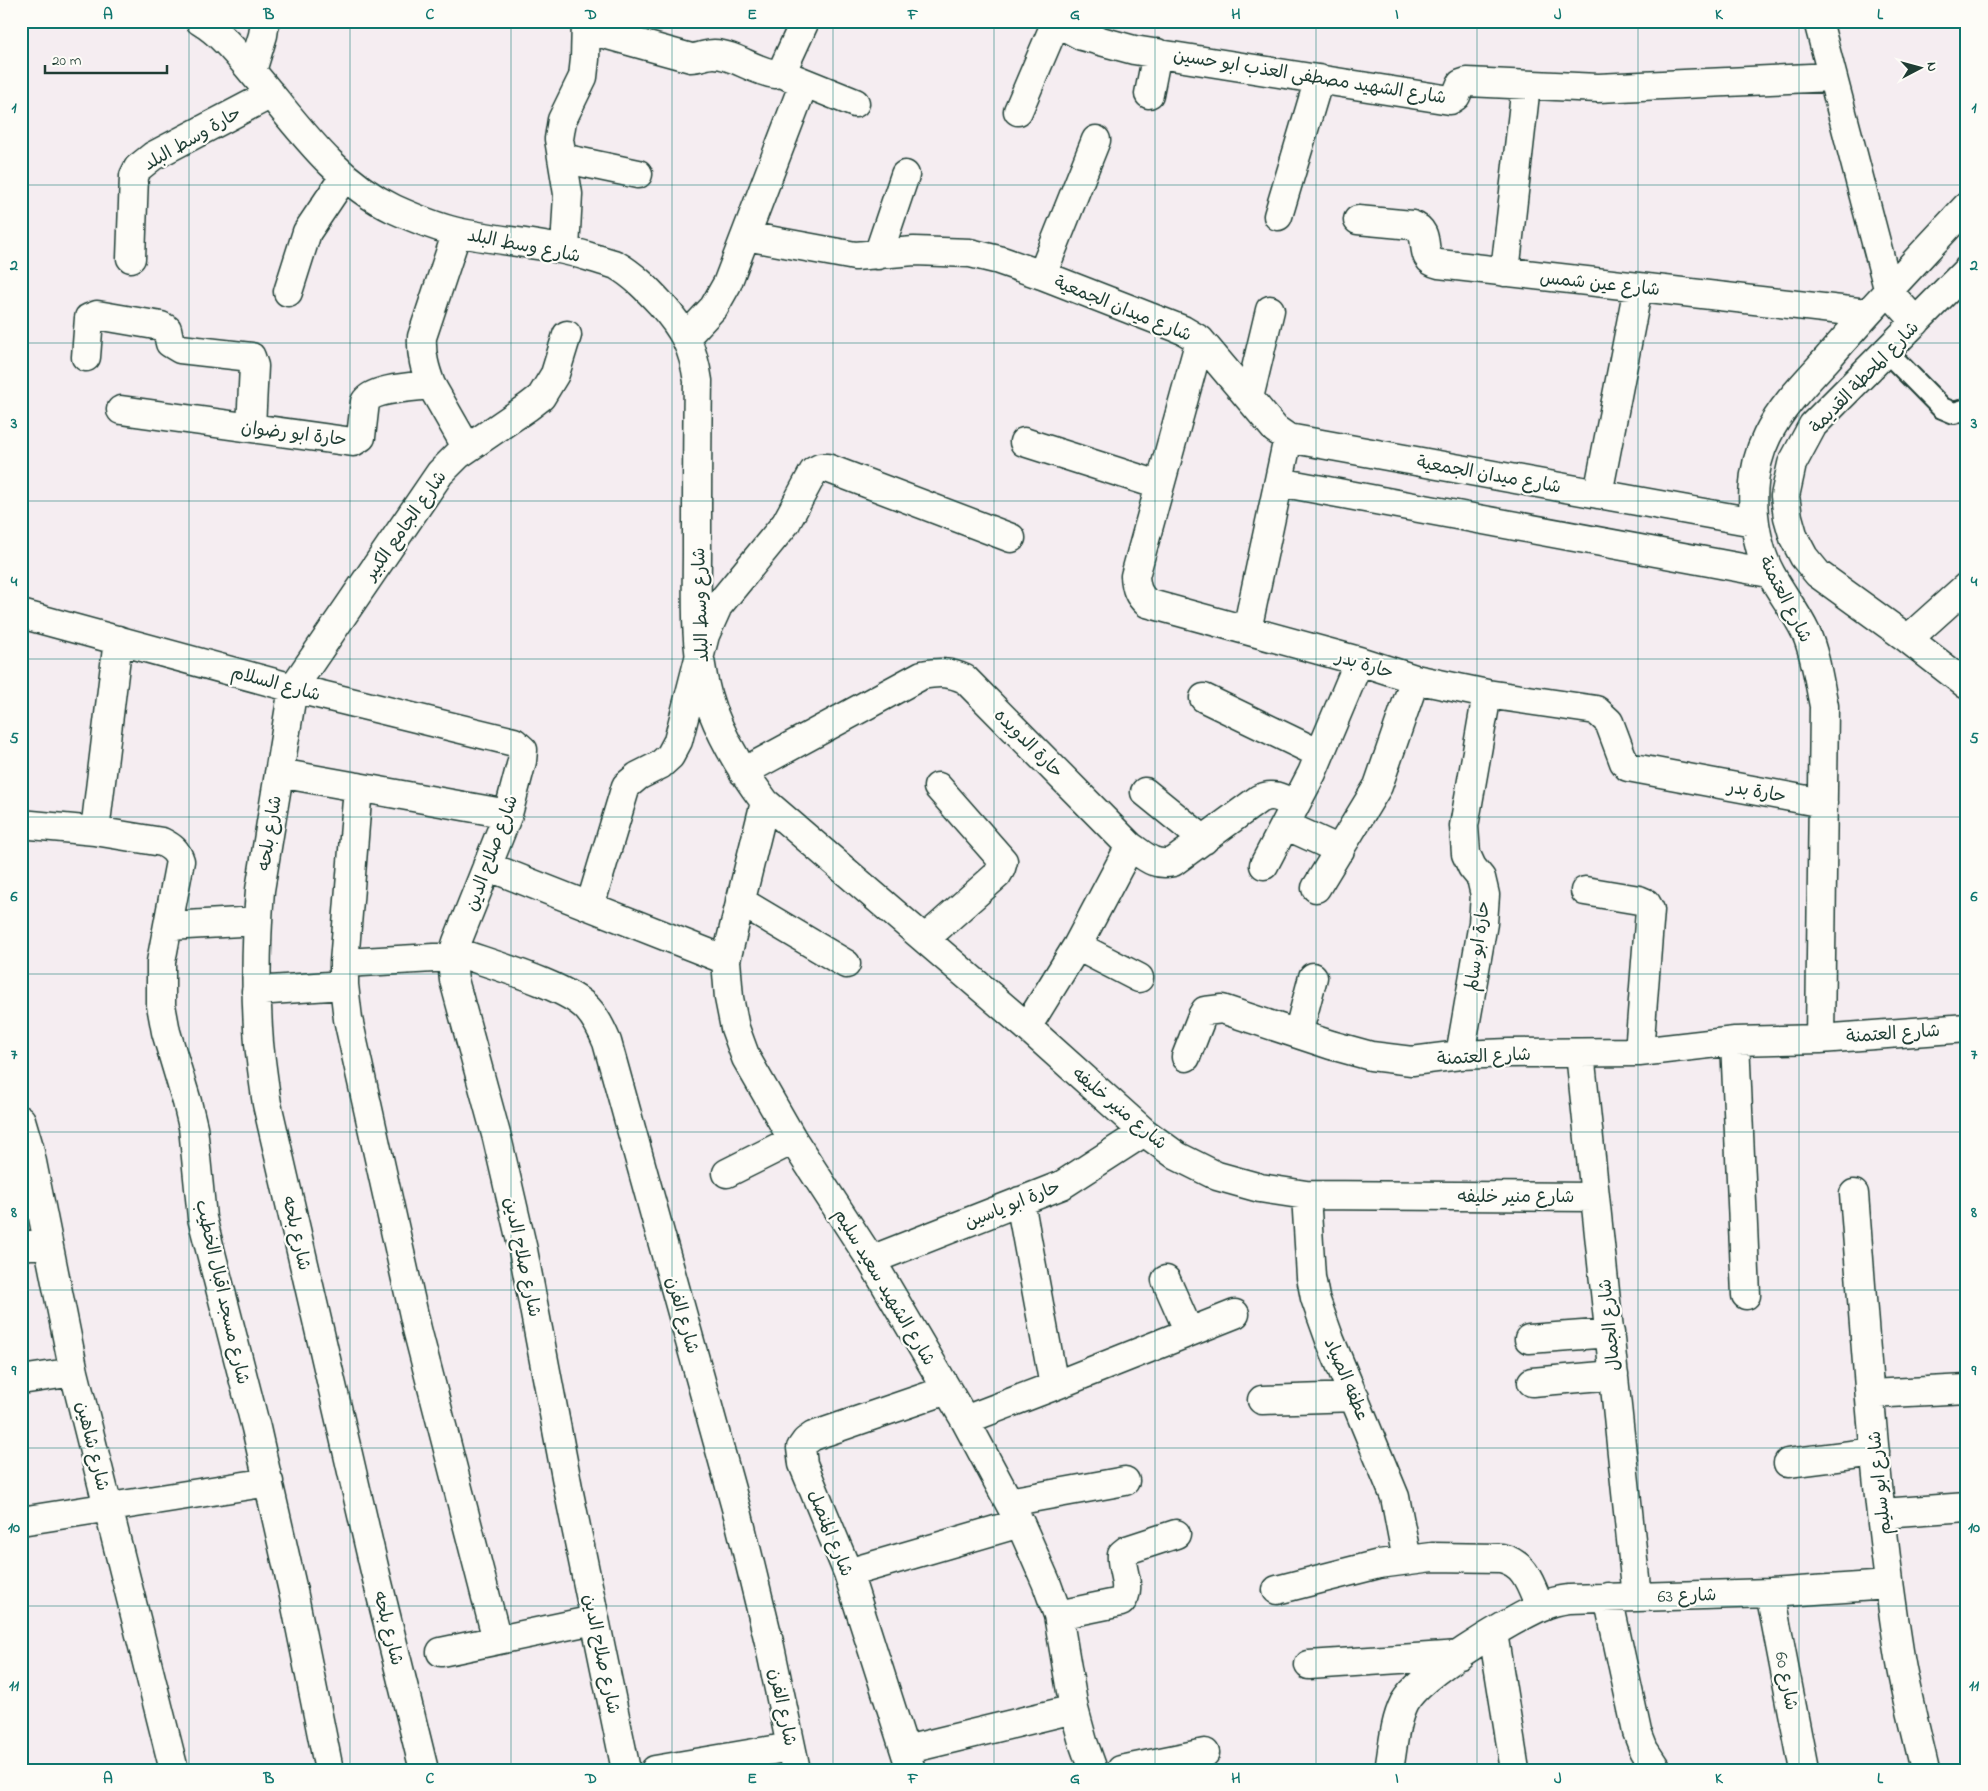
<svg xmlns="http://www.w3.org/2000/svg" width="1988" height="1791" viewBox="0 0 1988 1791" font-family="'Indie Flower','Playpen Sans Arabic',sans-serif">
	<rect width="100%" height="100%" fill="#f5edf1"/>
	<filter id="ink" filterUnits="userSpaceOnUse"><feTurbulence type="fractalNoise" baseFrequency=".02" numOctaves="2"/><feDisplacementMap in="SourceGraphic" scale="10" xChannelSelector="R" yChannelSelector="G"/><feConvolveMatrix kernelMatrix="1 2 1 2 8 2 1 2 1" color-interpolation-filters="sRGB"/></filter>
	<g filter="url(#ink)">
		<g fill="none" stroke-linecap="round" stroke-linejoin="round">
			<defs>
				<path id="service" d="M 1887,352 L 1942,408 L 1954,413 L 1967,409"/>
				<path id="minor" d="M 200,21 C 222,34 238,55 254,74 C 296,123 333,180 394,209 C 414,218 435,227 457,232 C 502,242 547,243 590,257 C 599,260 608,262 616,265 C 634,275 648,290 661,304 C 684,330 693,347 698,381 C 697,437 697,492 697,548 C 697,602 693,658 712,710 C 725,744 743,773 765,802 L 1027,1027 L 1144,1132 L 1177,1156 L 1217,1176 L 1260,1188 L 1306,1195 L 1595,1197
					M 1054,21 L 1082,36 L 1134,50 L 1450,100 L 1456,96 L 1461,84 L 1467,82 L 1598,88 L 1832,77
					M 1818,21 L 1889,292 L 1916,322
					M 586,29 L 691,58 C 699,58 706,54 714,54 C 734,54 755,72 776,74 L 780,73 L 783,69 L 805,21
					M 252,71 L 263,35 L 265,21
					M 788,76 L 855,103
					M 1149,94 L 1157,53
					M 1018,111 L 1056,22
					M 562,158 L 638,174
					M 1278,216 L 1319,79
					M 1358,220 L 1412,225 C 1435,233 1415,259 1439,264 L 1867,313
					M 457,232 L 422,337 C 421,355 425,369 431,385 L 467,448
					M 746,236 L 855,256 L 914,251 L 970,253 L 999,260 L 1042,275 L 1183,330 L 1200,340 L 1275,429 L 1288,438 L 1754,522
					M 565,249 L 568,194 L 559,139 L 562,120 L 583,77 L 585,59 L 586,21
					M 878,255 L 905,175
					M 131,258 L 134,176 L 138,168 L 153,156 L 271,94
					M 1967,270 L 1813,425 L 1792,464 L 1785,496 L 1788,517 L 1794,538 L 1804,557 L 1818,574 L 1908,639 L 1967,685
					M 1505,272 L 1526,85
					M 1042,275 L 1096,140
					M 288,292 L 307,232 L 344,177
					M 686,337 L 714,307 L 727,284 L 804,83
					M 1200,340 L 1135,576 C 1136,588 1138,595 1147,603 L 1359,661 L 1415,679 L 1487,694 L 1596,710 L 1609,722 L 1624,762 L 1628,767 L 1823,803
					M 86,357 L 89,318 L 97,315 L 161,326 L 167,329 L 170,343 L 180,349 L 251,357 L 254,366 L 251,427
					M 1249,398 L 1270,310
					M 121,410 L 353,442 L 361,437 L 365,402 C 373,388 415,387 431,385
					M 1024,442 L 1159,485
					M 1279,482 L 1769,573
					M 1598,494 L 1638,287
					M 21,614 L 293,688 L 514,742 L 523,750 L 522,761 L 508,814 L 457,942 C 452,956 452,965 454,980 L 497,1138 L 523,1250 L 569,1493 L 626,1770
					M 1247,630 L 1288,438
					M 1908,639 L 1967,586
					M 1204,698 L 1320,754
					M 743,772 L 922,675 C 939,672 950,672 965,679 L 1130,846 C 1146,857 1153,866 1173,862 L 1259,799 C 1273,792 1282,798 1295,805
					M 279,773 L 508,814
					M 358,787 L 344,963 L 344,985 L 348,1019 L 417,1329 L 497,1640
					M 1145,792 L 1204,840
					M 765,802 L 726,960 L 729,998 L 735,1028 L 746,1058 L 793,1140 L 871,1260 L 965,1420 L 1020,1523 L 1046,1582 L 1058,1615 L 1074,1709 L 1083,1742 L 1093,1770
					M 21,824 L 95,831 L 162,842 C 172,847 177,851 180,861 L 161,962 L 161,1005 L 166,1032 L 187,1102 L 193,1127 L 202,1218 L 256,1428 L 293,1591 L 329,1770
					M 1285,825 L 1340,850
					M 95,831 L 118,640
					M 1264,865 L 1312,773 L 1359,661
					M 487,866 L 726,960
					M 1316,888 L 1378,786 L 1415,679
					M 1585,891 L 1639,900 L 1646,903 L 1650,910 L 1639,1052
					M 740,901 L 846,964
					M 590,906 L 626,786 L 638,776 L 660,765 L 670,756 L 678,741 L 705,635 L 718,606 L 786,523 L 814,471 L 820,468 L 827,468 L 1011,538
					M 169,926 L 258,921
					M 925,939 L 997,875 L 1001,868 L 1003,861 L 938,787
					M 1077,946 L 1139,978
					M 454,951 C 486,963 567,985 588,1009 C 597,1019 602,1030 607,1042 L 738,1515 L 769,1642 L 796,1770
					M 344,963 L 452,957
					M 256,991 L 344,985
					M 1027,1027 L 1077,946 L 1130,846
					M 1298,1034 L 1313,977
					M 1820,1039 L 1824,706 C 1819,682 1816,656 1806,633 C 1792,603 1768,579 1760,547 C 1750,511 1750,470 1767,436 C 1781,407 1805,383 1827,359 C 1872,307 1920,257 1967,206
					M 1735,1041 L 1746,1295
					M 1580,1053 L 1637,1597
					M 1460,1055 L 1483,923 L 1485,895 L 1481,878 L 1472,867 L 1466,854 L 1464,826 L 1487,694
					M 1186,1057 L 1202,1016 L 1205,1011 L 1222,1009 L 1331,1045 L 1371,1056 L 1412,1061 L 1460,1055 L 1509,1053 L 1639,1052 L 1735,1041 L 1820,1039 L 1967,1028
					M 21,1120 L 29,1147 L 74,1372 L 174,1770
					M 727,1173 L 793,1140
					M 1854,1194 C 1866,1346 1875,1500 1899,1651 C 1905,1691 1916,1730 1925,1770
					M 1306,1195 L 1311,1277 L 1315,1298 L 1330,1340 L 1395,1497 L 1407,1560
					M 1020,1201 L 1054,1386
					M 21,1246 L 48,1243
					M 871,1260 L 1062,1185 L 1144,1132
					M 1166,1280 L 1189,1332
					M 1529,1339 L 1610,1333
					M 21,1380 L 74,1372
					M 1532,1382 L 1614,1375
					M 1870,1394 L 1967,1389
					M 1262,1400 L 1355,1397
					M 965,1420 L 1054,1386 L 1235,1314
					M 1788,1463 L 1875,1452
					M 1009,1502 L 1125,1481
					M 1882,1513 L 1967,1507
					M 21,1521 L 269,1482
					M 848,1573 L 1020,1523
					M 1277,1590 L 1379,1564 L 1432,1557 L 1501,1558 C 1526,1563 1531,1586 1540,1607
					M 1770,1593 L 1804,1770
					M 1608,1597 L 1637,1732 L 1644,1750 L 1657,1770
					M 1058,1615 L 1121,1602 C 1133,1588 1120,1570 1122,1554 L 1127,1550 L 1176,1534
					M 1493,1633 L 1515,1770
					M 441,1652 L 594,1620
					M 1309,1665 L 1460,1655
					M 905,1750 L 1074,1709
					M 424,1770 L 374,1567 L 267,1104 C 264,1084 261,1063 259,1043 C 255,992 256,941 260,890 L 293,688 L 440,473 L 458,455 L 528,407 L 541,397 L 555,374 L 567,335
					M 655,1770 L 791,1747
					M 911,1770 L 848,1573 L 803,1464 L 801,1448 L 806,1441 L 813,1436 L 947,1390
					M 1121,1770 L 1205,1753
					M 1389,1770 C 1393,1748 1394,1723 1404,1703 C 1421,1673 1507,1623 1540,1607 C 1549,1603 1559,1600 1569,1599 L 1770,1593 L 1889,1585"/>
			</defs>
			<use href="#service" stroke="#1f3d34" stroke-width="24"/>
			<use href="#minor" stroke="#1f3d34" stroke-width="31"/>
			<use href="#service" stroke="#fdfcf7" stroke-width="20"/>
			<use href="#minor" stroke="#fdfcf7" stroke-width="28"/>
		</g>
	</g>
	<path fill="none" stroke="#0f766e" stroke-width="1" stroke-opacity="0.55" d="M 189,21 L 189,1770M 350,21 L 350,1770M 511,21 L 511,1770M 672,21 L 672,1770M 833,21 L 833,1770M 994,21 L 994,1770M 1155,21 L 1155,1770M 1316,21 L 1316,1770M 1477,21 L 1477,1770M 1638,21 L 1638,1770M 1799,21 L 1799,1770M 21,185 L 1967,185M 21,343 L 1967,343M 21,501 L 1967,501M 21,659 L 1967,659M 21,817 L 1967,817M 21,974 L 1967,974M 21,1132 L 1967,1132M 21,1290 L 1967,1290M 21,1448 L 1967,1448M 21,1606 L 1967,1606"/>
	<g text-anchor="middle" stroke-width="4.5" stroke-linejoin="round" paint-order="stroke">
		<g font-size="18" fill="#1f3d34" stroke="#fdfcf7">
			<text transform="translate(1310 76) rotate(9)" y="6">شارع الشهيد مصطفى العذب ابو حسين</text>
			<text transform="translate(192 138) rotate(-30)" y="6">حارة وسط البلد</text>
			<text transform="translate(524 245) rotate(11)" y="6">شارع وسط البلد</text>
			<text transform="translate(1600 283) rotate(6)" y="6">شارع عين شمس</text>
			<text transform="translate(1123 308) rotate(22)" y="6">شارع ميدان الجمعية</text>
			<text transform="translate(1864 377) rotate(-46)" y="6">شارع المحطة القديمة</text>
			<text transform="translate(294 433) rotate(7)" y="6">حارة ابو رضوان</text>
			<text transform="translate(1489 474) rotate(10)" y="6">شارع ميدان الجمعية</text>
			<text transform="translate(405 525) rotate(-55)" y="6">شارع الجامع الكبير</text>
			<text transform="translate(1786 599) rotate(63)" y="6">شارع العتمنة</text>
			<text transform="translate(700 605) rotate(-92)" y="6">شارع وسط البلد</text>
			<text transform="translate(1365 664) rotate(17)" y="6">حارة بدر</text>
			<text transform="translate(276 683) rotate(15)" y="6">شارع السلام</text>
			<text transform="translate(1029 743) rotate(45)" y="6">حارة الدويده</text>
			<text transform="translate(1757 791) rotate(10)" y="6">حارة بدر</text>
			<text transform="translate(269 833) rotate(-81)" y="6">شارع بلحه</text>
			<text transform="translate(491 853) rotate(-70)" y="6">شارع صلاح الدين</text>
			<text transform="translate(1477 946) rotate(-82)" y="6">حارة ابو سالم</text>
			<text transform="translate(1893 1033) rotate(-4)" y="6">شارع العتمنة</text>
			<text transform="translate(1484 1056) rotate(-3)" y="6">شارع العتمنة</text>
			<text transform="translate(1120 1108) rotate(40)" y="6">شارع منير خليفه</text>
			<text x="1516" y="1202">شارع منير خليفه</text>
			<text transform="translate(1012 1204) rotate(-22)" y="6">حارة ابو ياسين</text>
			<text transform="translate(297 1233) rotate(77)" y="6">شارع بلحه</text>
			<text transform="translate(523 1257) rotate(78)" y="6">شارع صلاح الدين</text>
			<text transform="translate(885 1287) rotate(59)" y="6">شارع الشهيد سعيد سليم</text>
			<text transform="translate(223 1292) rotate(77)" y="6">شارع مسجد اقبال الخطيب</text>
			<text transform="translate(683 1315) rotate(74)" y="6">شارع الفرن</text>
			<text transform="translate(1609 1325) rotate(-96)" y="6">شارع الجمال</text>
			<text transform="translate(1347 1379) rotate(67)" y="6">عطفه الصياد</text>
			<text transform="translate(93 1446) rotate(76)" y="6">شارع شاهين</text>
			<text transform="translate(1879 1483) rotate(-96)" y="6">شارع ابو سليم</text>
			<text transform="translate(831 1533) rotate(68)" y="6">شارع المنصل</text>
			<text transform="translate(1687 1595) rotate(-2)" y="6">شارع 63</text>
			<text transform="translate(389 1628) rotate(76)" y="6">شارع بلحه</text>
			<text transform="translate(602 1654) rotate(78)" y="6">شارع صلاح الدين</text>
			<text transform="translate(1787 1681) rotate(79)" y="6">شارع 60</text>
			<text transform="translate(783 1707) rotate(78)" y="6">شارع الفرن</text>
		</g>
	</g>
	<rect width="1988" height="1791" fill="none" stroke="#fdfcf7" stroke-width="55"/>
	<g transform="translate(1920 68) rotate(84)" stroke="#fdfcf7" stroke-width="4" paint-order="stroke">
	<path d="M0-4L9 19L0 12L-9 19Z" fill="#1f3d34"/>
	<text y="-8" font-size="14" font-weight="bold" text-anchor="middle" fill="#1f3d34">N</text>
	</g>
	<path d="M45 65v8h122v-8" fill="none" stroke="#1f3d34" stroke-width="2.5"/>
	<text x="52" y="65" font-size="15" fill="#1f3d34" stroke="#fdfcf7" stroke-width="4" paint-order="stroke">20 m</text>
	<rect x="28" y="28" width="1932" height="1736" fill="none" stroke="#0f766e" stroke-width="2"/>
	<g font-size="16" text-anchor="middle" font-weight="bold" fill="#0f766e">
		<text x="108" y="19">A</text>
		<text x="269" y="19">B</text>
		<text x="430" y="19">C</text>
		<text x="591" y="19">D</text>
		<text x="752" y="19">E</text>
		<text x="913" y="19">F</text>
		<text x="1075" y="19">G</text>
		<text x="1236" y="19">H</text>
		<text x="1397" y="19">I</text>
		<text x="1558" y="19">J</text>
		<text x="1719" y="19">K</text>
		<text x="1880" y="19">L</text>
		<text x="14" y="112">1</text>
		<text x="1974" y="112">1</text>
		<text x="14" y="270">2</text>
		<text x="1974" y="270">2</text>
		<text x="14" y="428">3</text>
		<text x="1974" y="428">3</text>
		<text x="14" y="586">4</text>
		<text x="1974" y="586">4</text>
		<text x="14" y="743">5</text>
		<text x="1974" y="743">5</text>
		<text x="14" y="901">6</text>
		<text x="1974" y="901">6</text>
		<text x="14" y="1059">7</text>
		<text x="1974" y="1059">7</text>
		<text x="14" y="1217">8</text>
		<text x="1974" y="1217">8</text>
		<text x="14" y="1375">9</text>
		<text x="1974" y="1375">9</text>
		<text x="14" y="1532">10</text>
		<text x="1974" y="1532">10</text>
		<text x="14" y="1690">11</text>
		<text x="1974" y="1690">11</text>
		<text x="108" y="1783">A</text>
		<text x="269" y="1783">B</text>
		<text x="430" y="1783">C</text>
		<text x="591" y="1783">D</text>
		<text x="752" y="1783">E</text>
		<text x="913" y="1783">F</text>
		<text x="1075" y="1783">G</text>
		<text x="1236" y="1783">H</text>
		<text x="1397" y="1783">I</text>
		<text x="1558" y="1783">J</text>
		<text x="1719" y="1783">K</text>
		<text x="1880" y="1783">L</text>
	</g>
</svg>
